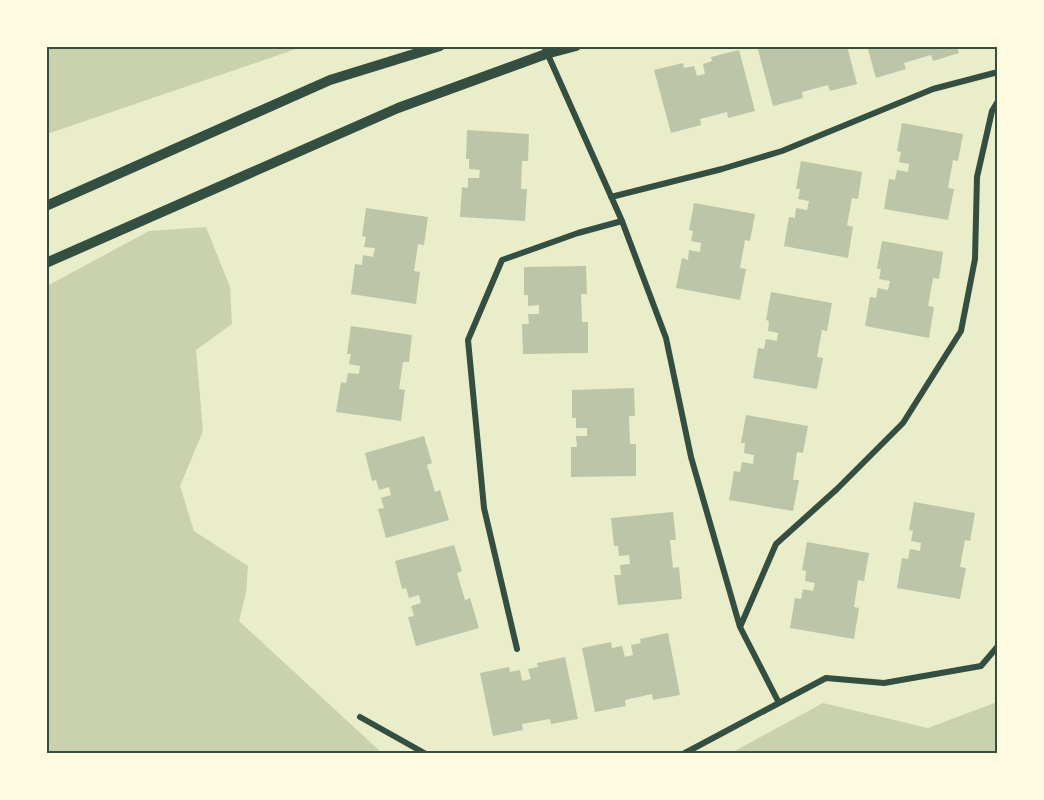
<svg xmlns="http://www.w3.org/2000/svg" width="1044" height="800" viewBox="0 0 1044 800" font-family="'Space Grotesk',sans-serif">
	<rect width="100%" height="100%" fill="#e9edc9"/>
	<path fill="#cad2ad" d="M 46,47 L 47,46 L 302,47 L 47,134 Z
		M 206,227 L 230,287 L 232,324 L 196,350 L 203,431 L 180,486 L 194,531 L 248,566 L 246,593 L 239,621 L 382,753 L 47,753 L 47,286 L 149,231 Z
		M 997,702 L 997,753 L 731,753 L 823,703 L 928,728 Z"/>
	<path fill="#bcc5a7" d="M 757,46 L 798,46 L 799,49 L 807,46 L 847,46 L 857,84 L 830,91 L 828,85 L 802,92 L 803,98 L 773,106 Z
		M 867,46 L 957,46 L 959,53 L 933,61 L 931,55 L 904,63 L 906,69 L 876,78 Z
		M 739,50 L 755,111 L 728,118 L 727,112 L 700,119 L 701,125 L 671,133 L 654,70 L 683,63 L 684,68 L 694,66 L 697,76 L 705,74 L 703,64 L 712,61 L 711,57 Z
		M 902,123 L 963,134 L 958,161 L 953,160 L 948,188 L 954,189 L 948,220 L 884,209 L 889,179 L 895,180 L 897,170 L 908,172 L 909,164 L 899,162 L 901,152 L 897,151 Z
		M 467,130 L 529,134 L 528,161 L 522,161 L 521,189 L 527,189 L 525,221 L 460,217 L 462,187 L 468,188 L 468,178 L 479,178 L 480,170 L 469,169 L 469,159 L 466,159 Z
		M 801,161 L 862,172 L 858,199 L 852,198 L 847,225 L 853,227 L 848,258 L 784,246 L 789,217 L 795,218 L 796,208 L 807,210 L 809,201 L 798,199 L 800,189 L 796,189 Z
		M 694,203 L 755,214 L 750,241 L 745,240 L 740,268 L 746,269 L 740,300 L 676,288 L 682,258 L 688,260 L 689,250 L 700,252 L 701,243 L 691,241 L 693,231 L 689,230 Z
		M 366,208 L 428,217 L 424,245 L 418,244 L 414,271 L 420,272 L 416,304 L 351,294 L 355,264 L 362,265 L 363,255 L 373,257 L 375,248 L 364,247 L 366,237 L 362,236 Z
		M 882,241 L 943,252 L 939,279 L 933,278 L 928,306 L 934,307 L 929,338 L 865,326 L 870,297 L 876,298 L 878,288 L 888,290 L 890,281 L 879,279 L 881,269 L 877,269 Z
		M 586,266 L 587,294 L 581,294 L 582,322 L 588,322 L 588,353 L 523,354 L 522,324 L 529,324 L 528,314 L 539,314 L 539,305 L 528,306 L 528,295 L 524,295 L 524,267 Z
		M 771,292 L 832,303 L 827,331 L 822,330 L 817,357 L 823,358 L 817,389 L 753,378 L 758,348 L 764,349 L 766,339 L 777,341 L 778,333 L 768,331 L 769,321 L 766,320 Z
		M 351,326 L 412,335 L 409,362 L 403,362 L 399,389 L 405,390 L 401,421 L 336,412 L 341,382 L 346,383 L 348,373 L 359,374 L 360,366 L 349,364 L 351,354 L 347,354 Z
		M 634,388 L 635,416 L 629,416 L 630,444 L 636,444 L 636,476 L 571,477 L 571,447 L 577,447 L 576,436 L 587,436 L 587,428 L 576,428 L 576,418 L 572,418 L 572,390 Z
		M 746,415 L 808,426 L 803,453 L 797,452 L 793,480 L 799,480 L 793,511 L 729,500 L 734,471 L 740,472 L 742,462 L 753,464 L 754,455 L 744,453 L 745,443 L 741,443 Z
		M 424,436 L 432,463 L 427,465 L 435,492 L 440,490 L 449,520 L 386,538 L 378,509 L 384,508 L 381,498 L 391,495 L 389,487 L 379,490 L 376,480 L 372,481 L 365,453 Z
		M 914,502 L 975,513 L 970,541 L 965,540 L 960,567 L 966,568 L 960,599 L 897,588 L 902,558 L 908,559 L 910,549 L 920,551 L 921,543 L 911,541 L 913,531 L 909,530 Z
		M 673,512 L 676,540 L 670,540 L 673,568 L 679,567 L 682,599 L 618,605 L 614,575 L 621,575 L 620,565 L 630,564 L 629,555 L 619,556 L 618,546 L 614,546 L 611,518 Z
		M 807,542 L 869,553 L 864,581 L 858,580 L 854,607 L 859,608 L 854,639 L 790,628 L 795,598 L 801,599 L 803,589 L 813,591 L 815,583 L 805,581 L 806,571 L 802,570 Z
		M 454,545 L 462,571 L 457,573 L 465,600 L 470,598 L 479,628 L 416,646 L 408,617 L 414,616 L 411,606 L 421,603 L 419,595 L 409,598 L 406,588 L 402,589 L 395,561 Z
		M 668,633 L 680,695 L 653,700 L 652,694 L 625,700 L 626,706 L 595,712 L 582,648 L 611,642 L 612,648 L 622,646 L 625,657 L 633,655 L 631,645 L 641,643 L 640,639 Z
		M 565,657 L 578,719 L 551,724 L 550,719 L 522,724 L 523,730 L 493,736 L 480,673 L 509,667 L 510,672 L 520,670 L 522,681 L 531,679 L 528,669 L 538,667 L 537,663 Z"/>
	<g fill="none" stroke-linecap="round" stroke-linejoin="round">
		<path stroke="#344e41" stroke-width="6" d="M 544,46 L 622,221 L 666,338 L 691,457 L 740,627 L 776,544 L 837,489 L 903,423 L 961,331 L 975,259 L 977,177 L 992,111 L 998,101
			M 611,197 L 722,169 L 782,151 L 933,89 L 998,72
			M 740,627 L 779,703
			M 517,649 L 484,508 L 468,340 L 502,260 L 578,233 L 622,221
			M 360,717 L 426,754
			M 683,754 L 826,678 L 884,683 L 981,666 L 998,646"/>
		<path stroke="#344e41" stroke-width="10" d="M 46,206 L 330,80 L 440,46
			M 46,263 L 398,108 L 546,54 L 576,46"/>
	</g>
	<rect width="1044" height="800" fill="none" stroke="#fefae0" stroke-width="96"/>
	<rect x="48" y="48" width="948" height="704" fill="none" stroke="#344e41" stroke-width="2"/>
</svg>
